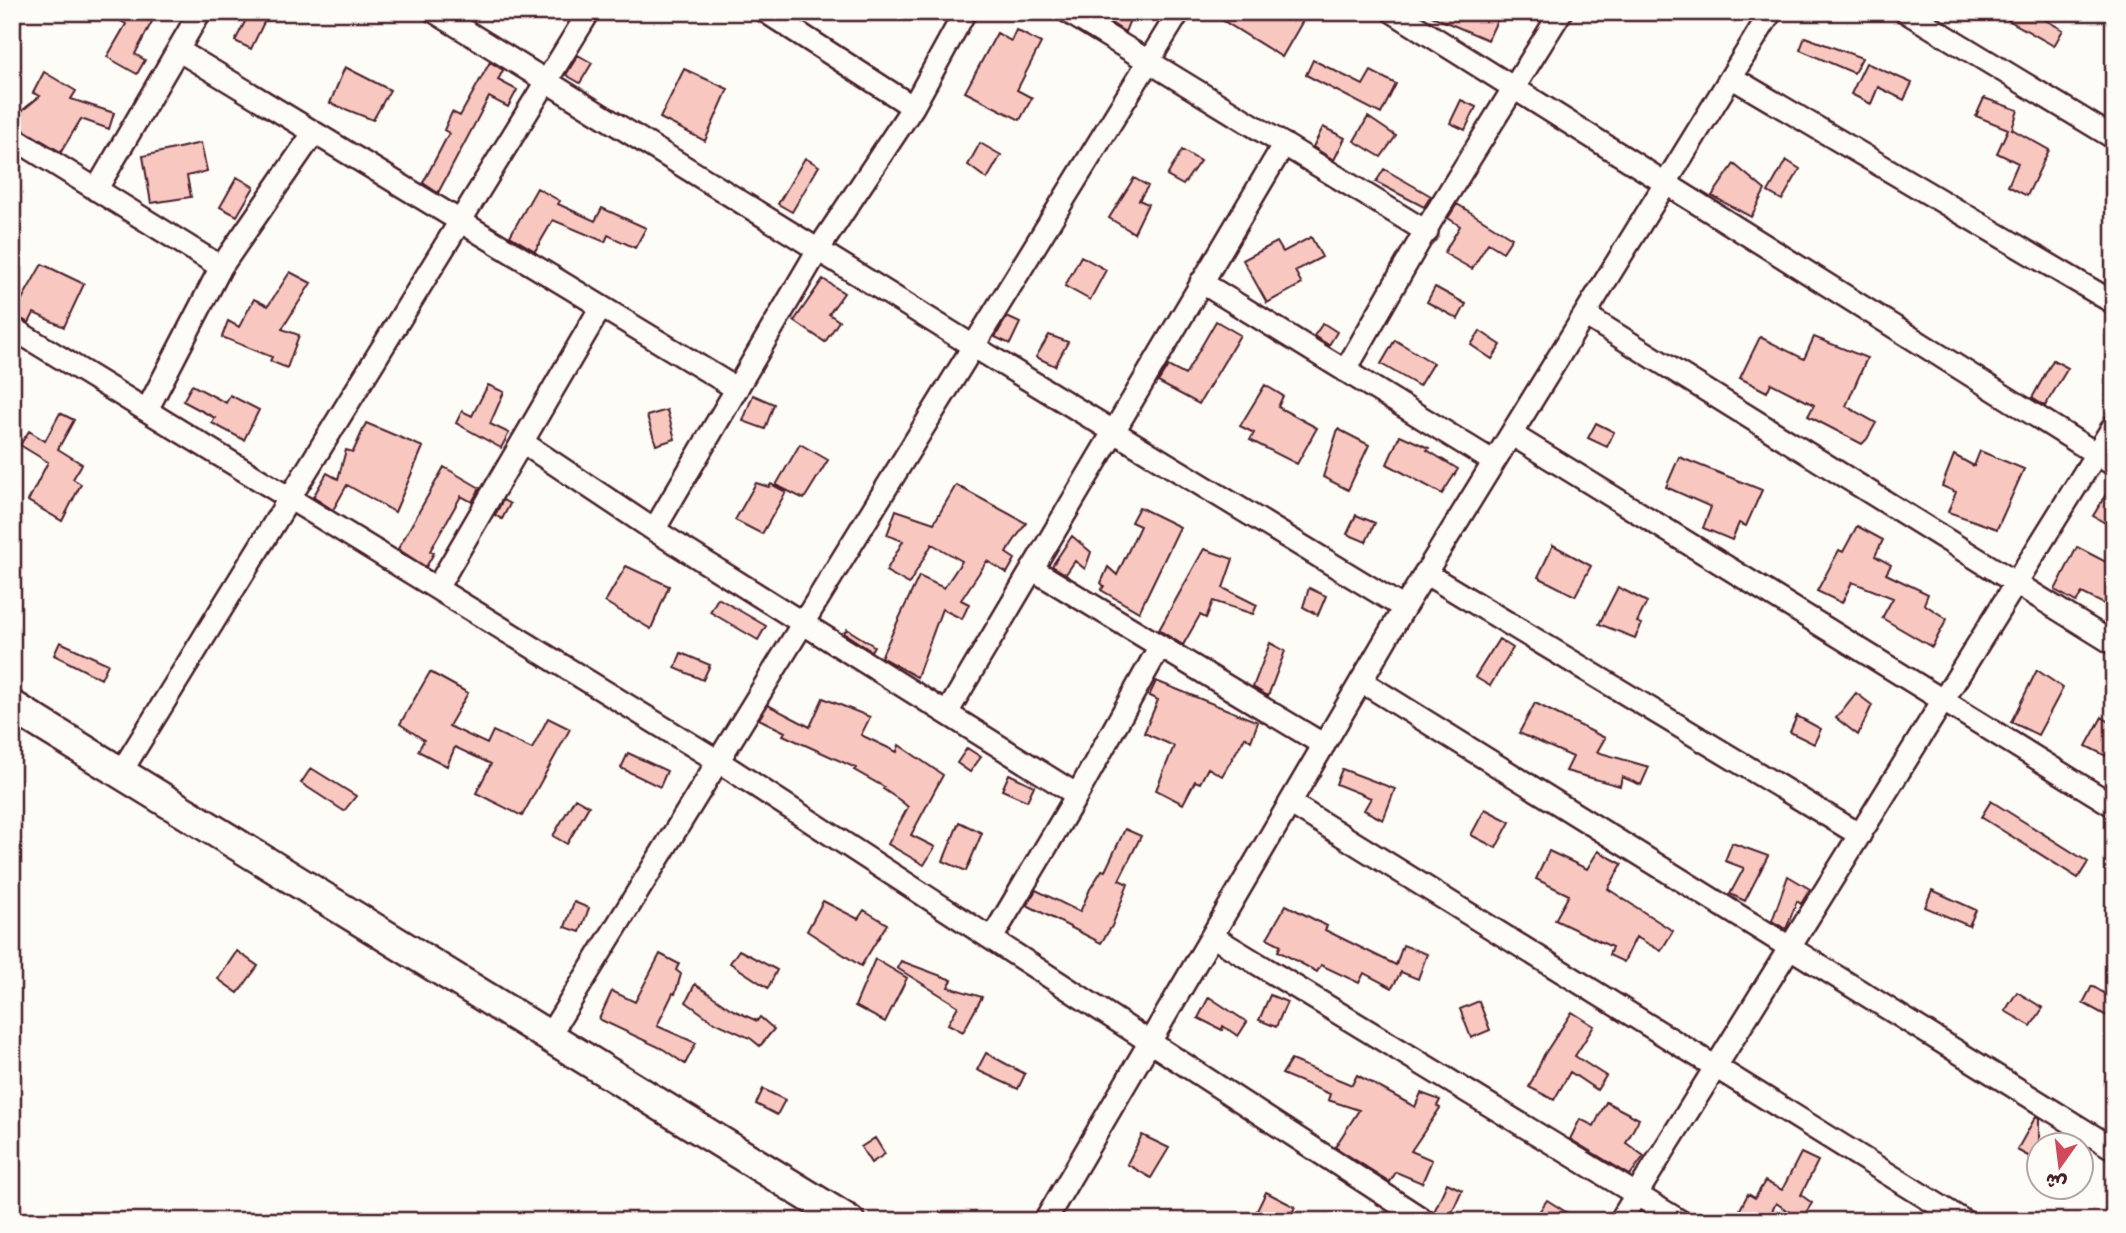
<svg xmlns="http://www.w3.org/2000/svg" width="2126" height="1233" viewBox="0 0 2126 1233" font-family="'Shantell Sans','Playpen Sans Arabic',sans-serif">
	<rect width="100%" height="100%" fill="#fdfcf7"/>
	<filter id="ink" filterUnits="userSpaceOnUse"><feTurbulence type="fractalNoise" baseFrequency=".0143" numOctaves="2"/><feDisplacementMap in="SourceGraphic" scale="14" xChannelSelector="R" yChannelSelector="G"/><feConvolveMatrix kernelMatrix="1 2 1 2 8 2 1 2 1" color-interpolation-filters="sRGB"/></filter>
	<g filter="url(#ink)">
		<path fill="#f8c8c0" stroke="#4a1f2b" stroke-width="2" d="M 105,12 L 157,12 L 135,54 L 145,60 L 137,74 L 107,57 L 126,24 Z
			M 250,12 L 269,12 L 251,49 L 235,41 Z
			M 1094,12 L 1133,12 L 1125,32 Z
			M 1209,12 L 1308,12 L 1282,57 Z
			M 1422,12 L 1501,12 L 1488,40 Z
			M 1994,12 L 2031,12 L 2063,30 L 2054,46 Z
			M 1016,30 L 1041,43 L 1017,90 L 1032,98 L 1020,120 L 965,92 L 997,33 L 1011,41 Z
			M 1805,37 L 1862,58 L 1854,73 L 1800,50 Z
			M 578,55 L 592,63 L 580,83 L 566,75 Z
			M 1313,60 L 1363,85 L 1371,71 L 1396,84 L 1381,114 L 1306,75 Z
			M 490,62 L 503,70 L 498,80 L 517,90 L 508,107 L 489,97 L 438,193 L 423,183 L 449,133 L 444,130 L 452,112 L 460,116 Z
			M 1866,63 L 1912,83 L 1904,100 L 1878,87 L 1871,104 L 1851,94 Z
			M 345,67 L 390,90 L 373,120 L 330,103 Z
			M 684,69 L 728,89 L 705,141 L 660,118 Z
			M 44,72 L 76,91 L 71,99 L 114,113 L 109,129 L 81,119 L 61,152 L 14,124 L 12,119 L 40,96 L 33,93 Z
			M 1984,98 L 2018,110 L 2012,129 L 2049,150 L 2027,196 L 2008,186 L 2018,163 L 1997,153 L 2008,129 L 1976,116 Z
			M 1461,100 L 1476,107 L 1465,130 L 1450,123 Z
			M 1368,117 L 1396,136 L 1381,157 L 1354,141 Z
			M 1323,127 L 1345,138 L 1334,160 L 1313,147 Z
			M 201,143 L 207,171 L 187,176 L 191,197 L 151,203 L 143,156 Z
			M 980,143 L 1001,155 L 987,179 L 968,165 Z
			M 1182,150 L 1200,161 L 1183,185 L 1167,176 Z
			M 805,158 L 819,166 L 792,212 L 778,204 Z
			M 1786,160 L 1800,169 L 1782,200 L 1768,192 Z
			M 1734,164 L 1765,190 L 1751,217 L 1712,196 Z
			M 1384,169 L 1431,196 L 1424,207 L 1376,182 Z
			M 237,177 L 254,187 L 237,216 L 220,207 Z
			M 1134,178 L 1148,186 L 1139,200 L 1148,204 L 1134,233 L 1109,218 Z
			M 537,188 L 560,201 L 558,204 L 595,221 L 602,208 L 646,228 L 635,248 L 608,235 L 605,242 L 553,220 L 535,251 L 510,236 Z
			M 1457,204 L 1512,238 L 1503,252 L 1488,243 L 1472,269 L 1444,253 L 1460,226 L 1448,218 Z
			M 1311,237 L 1322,257 L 1295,271 L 1302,284 L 1267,303 L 1243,260 L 1277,242 L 1283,252 Z
			M 1081,256 L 1106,270 L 1090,300 L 1065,286 Z
			M 42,264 L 84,284 L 64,327 L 34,313 L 29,323 L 13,315 Z
			M 290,272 L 311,283 L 282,329 L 299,335 L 287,368 L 270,361 L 272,357 L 222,337 L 228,321 L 239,327 L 254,299 L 268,306 Z
			M 823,279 L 844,293 L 829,314 L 839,321 L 825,342 L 794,321 Z
			M 1435,287 L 1466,304 L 1458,319 L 1427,302 Z
			M 1007,317 L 1020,323 L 1010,344 L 995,337 Z
			M 1216,321 L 1240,335 L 1199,404 L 1158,382 L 1168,366 L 1185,375 Z
			M 1323,323 L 1337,332 L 1329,345 L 1314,336 Z
			M 1480,331 L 1501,345 L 1492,359 L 1471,345 Z
			M 1049,335 L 1068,342 L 1055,366 L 1036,357 Z
			M 1760,337 L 1804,359 L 1814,337 L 1867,358 L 1846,406 L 1876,423 L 1867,439 L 1862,444 L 1808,416 L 1814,405 L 1771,383 L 1767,392 L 1740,378 Z
			M 1395,340 L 1433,363 L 1419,386 L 1381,364 Z
			M 2053,360 L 2068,368 L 2045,406 L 2032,398 Z
			M 192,385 L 226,403 L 230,395 L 259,410 L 244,440 L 212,423 L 215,418 L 183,401 Z
			M 488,385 L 504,392 L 490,424 L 509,433 L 501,448 L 456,423 L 462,411 L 472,416 Z
			M 1265,385 L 1283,396 L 1278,407 L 1317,428 L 1297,464 L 1250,440 L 1254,433 L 1240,426 Z
			M 753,395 L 774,404 L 765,429 L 743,421 Z
			M 667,410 L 675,439 L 656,445 L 647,416 Z
			M 60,413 L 74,420 L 58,449 L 82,464 L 73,479 L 81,484 L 62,521 L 28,501 L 48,462 L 20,445 L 29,431 L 45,441 Z
			M 366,423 L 423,447 L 395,512 L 347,485 L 333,510 L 313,497 L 327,473 L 338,479 L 346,450 L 353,452 Z
			M 1596,423 L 1614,432 L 1607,447 L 1588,438 Z
			M 1338,429 L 1369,445 L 1348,490 L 1323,477 Z
			M 1400,435 L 1429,448 L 1427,450 L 1458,469 L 1442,494 L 1387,464 Z
			M 800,444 L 828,460 L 804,499 L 776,485 Z
			M 1980,451 L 2024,469 L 1997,529 L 1948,512 L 1956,492 L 1942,486 L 1954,455 L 1974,466 Z
			M 1679,457 L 1762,490 L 1746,526 L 1739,523 L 1732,540 L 1703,528 L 1711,507 L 1666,487 Z
			M 444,467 L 480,488 L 472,502 L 461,496 L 430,551 L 434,553 L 426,567 L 398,549 Z
			M 2114,481 L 2114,528 L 2093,516 Z
			M 756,483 L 769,487 L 771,484 L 786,492 L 762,534 L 735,520 Z
			M 956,485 L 1026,523 L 1006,553 L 1015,559 L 1007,573 L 987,561 L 961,600 L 969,604 L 962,619 L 942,609 L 917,677 L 881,657 L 919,576 L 944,588 L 962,561 L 932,544 L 909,584 L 886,571 L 903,541 L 887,535 L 896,510 L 934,523 Z
			M 503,500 L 510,504 L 502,519 L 495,515 Z
			M 1139,507 L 1180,527 L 1139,612 L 1101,590 L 1104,586 L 1101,583 L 1108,567 L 1117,575 L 1140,526 L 1131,522 Z
			M 1356,515 L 1375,523 L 1366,542 L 1347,534 Z
			M 1857,526 L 1883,540 L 1875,556 L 1891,565 L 1886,574 L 1928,594 L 1924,604 L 1947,619 L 1932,647 L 1882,618 L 1893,598 L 1852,582 L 1842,603 L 1817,591 L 1839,550 L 1843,552 Z
			M 1072,536 L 1091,552 L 1085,569 L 1075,561 L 1066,574 L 1052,566 Z
			M 1553,545 L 1591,566 L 1575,596 L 1538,577 Z
			M 2077,547 L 2114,566 L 2114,609 L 2082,593 L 2076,602 L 2055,590 Z
			M 1204,549 L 1233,559 L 1223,588 L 1257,605 L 1253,614 L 1213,601 L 1206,618 L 1200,615 L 1183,645 L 1159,630 Z
			M 626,566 L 669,586 L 651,629 L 605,602 Z
			M 1618,587 L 1647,602 L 1637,622 L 1642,624 L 1635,638 L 1599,624 Z
			M 1309,588 L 1326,596 L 1318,615 L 1303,607 Z
			M 718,598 L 766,626 L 758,640 L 710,612 Z
			M 847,629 L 874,646 L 871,651 L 844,633 Z
			M 1499,639 L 1513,648 L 1490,686 L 1475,677 Z
			M 60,642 L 108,664 L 101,679 L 54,655 Z
			M 1270,643 L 1285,651 L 1268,696 L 1253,687 Z
			M 681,653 L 710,665 L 703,680 L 675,668 Z
			M 2037,670 L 2063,688 L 2038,735 L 2011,722 Z
			M 430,672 L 468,693 L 449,726 L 487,744 L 493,731 L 532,749 L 548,718 L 570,729 L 522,816 L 476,793 L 491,764 L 455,747 L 447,766 L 418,751 L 424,740 L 400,724 Z
			M 1156,681 L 1258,722 L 1251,741 L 1245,737 L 1222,776 L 1208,768 L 1200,783 L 1195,781 L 1183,804 L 1156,790 L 1174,746 L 1144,733 L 1158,700 L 1149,696 Z
			M 1856,693 L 1872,705 L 1858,735 L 1836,718 Z
			M 823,698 L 870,717 L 861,735 L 897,752 L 899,745 L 943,775 L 911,835 L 935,847 L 924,865 L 888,844 L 908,807 L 901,801 L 883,789 L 884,787 L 854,770 L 856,768 L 783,735 L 785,732 L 759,719 L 768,705 L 810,727 Z
			M 1535,703 L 1605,738 L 1597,752 L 1649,767 L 1641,785 L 1622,777 L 1620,786 L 1566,771 L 1573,757 L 1519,733 Z
			M 1797,716 L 1821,729 L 1814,744 L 1790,732 Z
			M 2102,717 L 2114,725 L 2114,760 L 2086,746 Z
			M 967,748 L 981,757 L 970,772 L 957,763 Z
			M 628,753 L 667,771 L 660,787 L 621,768 Z
			M 311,768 L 356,796 L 344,811 L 301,783 Z
			M 1342,769 L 1395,789 L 1383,820 L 1364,810 L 1371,798 L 1336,784 Z
			M 1009,774 L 1034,786 L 1027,801 L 1002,790 Z
			M 575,798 L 589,806 L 567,844 L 553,836 Z
			M 1991,801 L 2088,862 L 2078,878 L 1981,817 Z
			M 1485,809 L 1510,822 L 1496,848 L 1471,835 Z
			M 959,822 L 982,833 L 966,871 L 943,861 Z
			M 1125,829 L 1141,836 L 1119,880 L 1128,884 L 1112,926 L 1101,943 L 1027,905 L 1036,890 L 1080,912 L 1090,889 L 1102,870 L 1105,871 Z
			M 1732,843 L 1768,856 L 1745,901 L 1730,894 L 1744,868 L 1725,861 Z
			M 1549,851 L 1587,869 L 1598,851 L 1622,864 L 1608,889 L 1673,931 L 1661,951 L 1636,937 L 1624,962 L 1609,955 L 1612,947 L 1555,920 L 1569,895 L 1536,879 Z
			M 1788,876 L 1810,889 L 1801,904 L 1797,901 L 1786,929 L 1772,921 Z
			M 1932,890 L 1976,910 L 1969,926 L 1925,907 Z
			M 823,901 L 858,919 L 864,910 L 887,924 L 861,966 L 807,931 Z
			M 574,902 L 589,908 L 580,932 L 565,927 Z
			M 1286,905 L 1327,926 L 1325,930 L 1396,965 L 1403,945 L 1427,954 L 1418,979 L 1401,972 L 1392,988 L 1364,973 L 1359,983 L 1321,965 L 1317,972 L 1278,951 L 1281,945 L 1267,938 Z
			M 739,950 L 777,970 L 768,988 L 730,963 Z
			M 237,951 L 258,966 L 238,993 L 218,979 Z
			M 660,954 L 679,964 L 676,970 L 681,974 L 675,994 L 673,993 L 657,1026 L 696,1043 L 685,1064 L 663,1049 L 599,1019 L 612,991 L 635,1002 Z
			M 875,959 L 907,978 L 885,1022 L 855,1006 Z
			M 901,961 L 952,980 L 948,987 L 982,997 L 963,1032 L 948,1024 L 958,1006 L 897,968 Z
			M 695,984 L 731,1009 L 757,1021 L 760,1017 L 774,1029 L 760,1046 L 750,1038 L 712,1021 L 686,1002 Z
			M 2092,986 L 2114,999 L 2114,1020 L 2083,1003 Z
			M 2017,992 L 2043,1008 L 2031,1026 L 2005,1011 Z
			M 1270,995 L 1287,1002 L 1276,1027 L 1259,1020 Z
			M 1209,997 L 1247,1022 L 1238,1036 L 1223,1026 L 1222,1030 L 1198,1018 Z
			M 1479,1001 L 1490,1030 L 1471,1038 L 1460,1009 Z
			M 1572,1012 L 1594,1026 L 1575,1056 L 1606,1076 L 1597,1090 L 1570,1072 L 1554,1100 L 1529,1087 L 1544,1055 Z
			M 986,1053 L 1025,1074 L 1018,1089 L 977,1070 Z
			M 1291,1060 L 1352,1085 L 1357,1075 L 1415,1107 L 1421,1093 L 1440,1100 L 1437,1106 L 1440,1108 L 1411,1151 L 1432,1160 L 1422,1183 L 1396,1172 L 1390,1182 L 1335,1147 L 1359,1110 L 1328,1100 L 1330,1094 L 1282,1074 Z
			M 763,1089 L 785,1100 L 777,1115 L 756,1104 Z
			M 1606,1102 L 1639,1119 L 1626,1143 L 1644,1156 L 1630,1175 L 1570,1139 L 1580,1119 L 1594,1126 Z
			M 2036,1116 L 2039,1118 L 2039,1162 L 2017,1150 Z
			M 1142,1135 L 1169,1148 L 1151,1178 L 1127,1164 Z
			M 875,1138 L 885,1154 L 871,1163 L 861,1147 Z
			M 1801,1153 L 1818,1161 L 1801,1195 L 1812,1203 L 1801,1220 L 1776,1203 L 1767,1221 L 1734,1221 L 1748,1194 L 1755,1198 L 1765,1181 L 1782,1190 Z
			M 1447,1183 L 1462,1190 L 1448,1221 L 1438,1221 L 1434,1212 Z
			M 1266,1192 L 1295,1207 L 1288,1221 L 1252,1221 Z
			M 1547,1200 L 1580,1221 L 1533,1221 Z"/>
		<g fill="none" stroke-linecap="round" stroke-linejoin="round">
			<defs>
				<path id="minor" d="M 435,12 L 973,346 L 1404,608
					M 766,12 L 913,107
					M 1068,12 L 1427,232
					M 1393,12 L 2114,465
					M 1906,12 L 2114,138
					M 178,50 L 737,389
					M 1731,77 L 2114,303
					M 12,137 L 221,267
					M 96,190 L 200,12
					M 1201,282 L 1494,462
					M 1585,315 L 2114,644
					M 12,328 L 718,761 L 1425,1221
					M 1345,371 L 1431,221 L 1561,12
					M 147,410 L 221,267 L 313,134
					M 1511,434 L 2114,806
					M 522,442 L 654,530 L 1077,795
					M 654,530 L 818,250 L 913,107 L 965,12
					M 1032,569 L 1324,745
					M 1425,573 L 1860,835
					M 437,588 L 601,307
					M 1361,681 L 2114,1149
					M 947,713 L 1284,144
					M 121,772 L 589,12
					M 1290,803 L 1964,1221
					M 1212,936 L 1680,1221
					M 992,938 L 1077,795 L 1160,646
					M 549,1036 L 1179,12
					M 1045,1221 L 1404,608 L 1771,12
					M 1620,1221 L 2114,425"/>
				<path id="secondary" d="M 12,706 L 849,1221"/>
			</defs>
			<use href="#minor" stroke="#4a1f2b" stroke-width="26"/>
			<use href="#secondary" stroke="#4a1f2b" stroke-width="35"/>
			<use href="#minor" stroke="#fdfcf7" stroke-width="21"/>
			<use href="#secondary" stroke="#fdfcf7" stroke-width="30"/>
		</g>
	</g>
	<rect width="2126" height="1233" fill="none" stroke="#fdfcf7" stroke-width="42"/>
	<rect x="21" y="21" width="2084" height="1191" fill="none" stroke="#4a1f2b" stroke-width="2.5" filter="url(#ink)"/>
	<g transform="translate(2060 1166) rotate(194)"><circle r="33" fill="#fdfcf7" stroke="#b5a4a5" stroke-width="2"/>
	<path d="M0-5L12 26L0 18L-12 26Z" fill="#d1495b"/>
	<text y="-10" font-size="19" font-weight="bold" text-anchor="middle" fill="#4a1f2b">ش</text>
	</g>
</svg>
